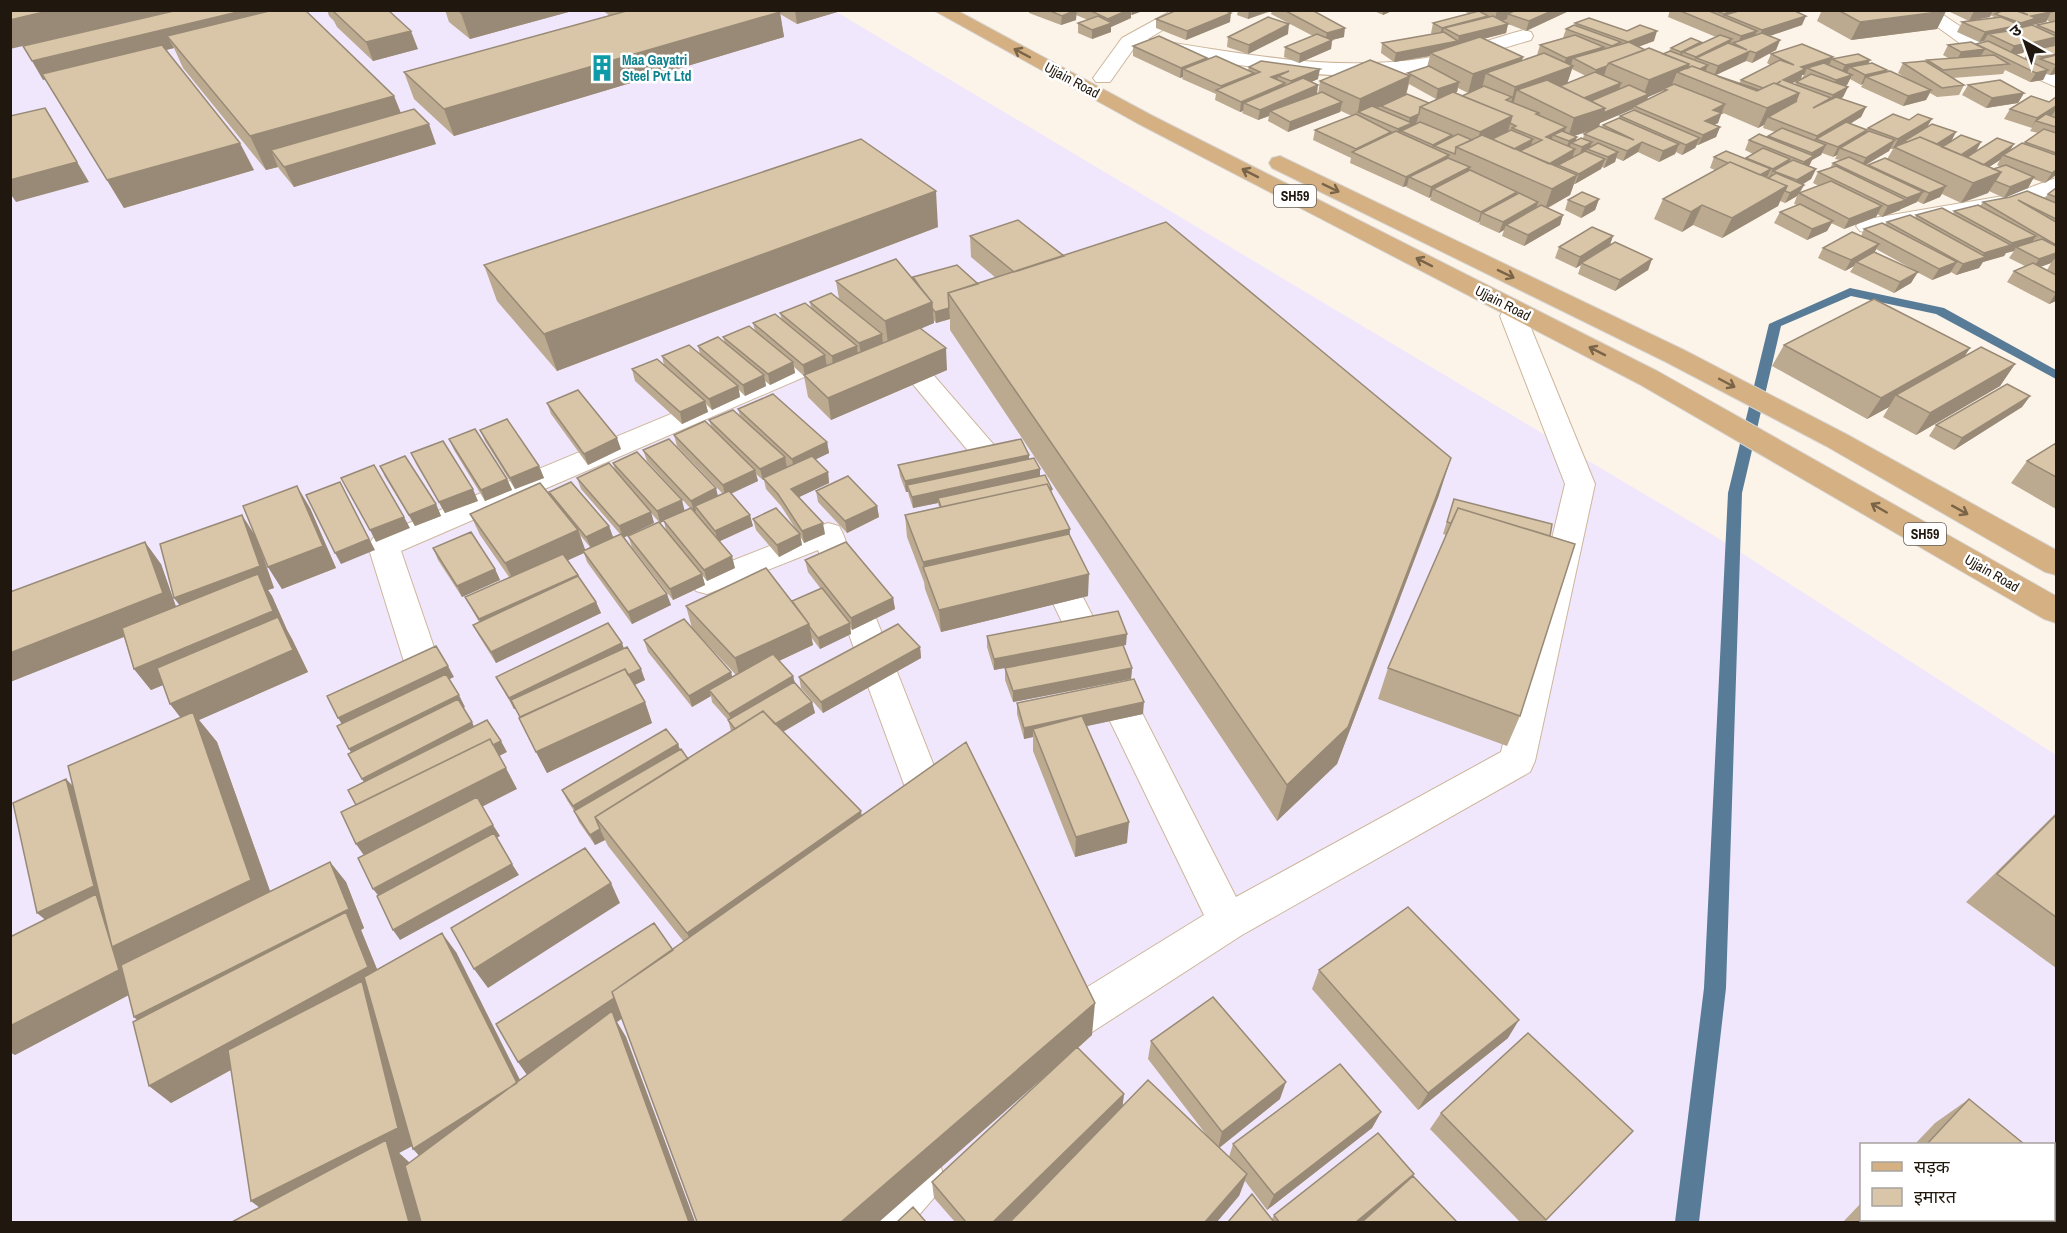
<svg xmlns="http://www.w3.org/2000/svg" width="2067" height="1233" viewBox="0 0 2067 1233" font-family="'Archivo Narrow','Noto Sans Devanagari',sans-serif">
	<rect width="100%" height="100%" fill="#fdf4e9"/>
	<path fill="#f0e7fc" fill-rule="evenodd" d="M 10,11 L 835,11 L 1723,541 L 2056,755 L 2056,1222 L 11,1222 ZM 1862,1144 L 2054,1144 L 2054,1220 L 1862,1220 Z"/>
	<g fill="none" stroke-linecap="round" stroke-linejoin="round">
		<path fill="#587c97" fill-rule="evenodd" d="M 1850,288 L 1944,308 L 2056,370 L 2056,379 L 1936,314 L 1851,296 L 1781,326 L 1742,493 L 1726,988 L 1699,1222 L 1675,1222 L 1704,988 L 1728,493 L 1769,324 Z"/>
		<defs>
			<path id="street" d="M 1173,10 L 1196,10 L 1148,39 C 1240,53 1333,73 1426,58 C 1459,52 1492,38 1524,30 L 1531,32 L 1533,36 L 1531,40 C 1478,55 1425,75 1370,76 C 1291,77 1212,60 1134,48 L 1110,82 L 1096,82 L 1093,78 L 1122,38 Z
				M 1914,10 L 1936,10 L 1979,39 L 2056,74 L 2056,87 L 1965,47 Z
				M 2056,178 L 2056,193 L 2014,208 L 1868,233 L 1860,231 L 1856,226 L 1860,221 L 1868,219 L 2009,195 Z
				M 1516,302 L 1525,305 L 1529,310 L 1526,316 L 1595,484 L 1535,761 L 1530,772 L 1242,935 L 1072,1045 L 1057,1051 L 1042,1045 L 1035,1030 L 1042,1015 L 1204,915 L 1032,560 L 1037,552 L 1048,549 L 1059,552 L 1064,560 L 1236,897 L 1501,752 L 1565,484 L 1500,316 L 1507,305 Z
				M 895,339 L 904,341 L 1019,474 L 1024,481 L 1019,488 L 1009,491 L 999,488 L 882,347 L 886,341 Z
				M 839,344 L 848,346 L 852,352 L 848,358 L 401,551 L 451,697 L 445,707 L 433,711 L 421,707 L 415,697 L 368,546 L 373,538 Z
				M 828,523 L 839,526 L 843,534 L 954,817 L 948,828 L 935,833 L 922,828 L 916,817 L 818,550 L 707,594 L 696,591 L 691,583 L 696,575 Z
				M 921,1153 L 938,1159 L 944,1176 L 938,1193 L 913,1222 L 859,1222 L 866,1205 L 904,1159 Z"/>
			<path id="primary" d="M 933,10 L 956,10 L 1151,115 L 1659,372 L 2056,596 L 2056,623 L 2044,619 L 1639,384 L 1137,123 Z
				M 1280,156 L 1684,350 L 1846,434 L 2056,550 L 2056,575 L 2045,572 L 1826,446 L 1666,362 L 1272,168 L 1269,163 L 1272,158 Z"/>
		</defs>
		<use href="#street" stroke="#cdb69b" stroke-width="2"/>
		<use href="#primary" stroke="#d7d5d4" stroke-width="2"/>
		<use href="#street" fill="#fff" fill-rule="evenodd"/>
		<use href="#primary" fill="#d4b083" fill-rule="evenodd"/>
	</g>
	<path fill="#bba990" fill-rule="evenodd" d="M 178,10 L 394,96 L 401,113 L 436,144 L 294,187 L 280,170 L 278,167 L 266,170 L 183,68 L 174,48 L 166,50 L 254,170 L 124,208 L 45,79 L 43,80 Z
		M 327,10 L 390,10 L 389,11 L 418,49 L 373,61 L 337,27 L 334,21 L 329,16 Z
		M 445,10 L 576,10 L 470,39 L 449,22 Z
		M 602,10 L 844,10 L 797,24 L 780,14 L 784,37 L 454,136 L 414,99 L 404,72 L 610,16 Z
		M 1029,10 L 1145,10 L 1131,15 L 1131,18 L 1111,27 L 1111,32 L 1092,39 L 1078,33 L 1078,23 L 1088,20 L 1076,15 L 1076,20 L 1061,25 L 1029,13 Z
		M 1238,10 L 1312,10 L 1344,37 L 1332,40 L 1331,49 L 1299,63 L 1284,57 L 1285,47 L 1313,36 L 1271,14 L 1272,11 L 1248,19 L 1237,15 Z
		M 1372,10 L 1394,10 L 1383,15 Z
		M 1461,10 L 1571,10 L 1526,31 L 1508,24 L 1506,33 L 1483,39 L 1523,57 L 1522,61 L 1538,55 L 1537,55 L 1540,45 L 1563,38 L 1566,29 L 1575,25 L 1575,23 L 1654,41 L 1638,47 L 1645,50 L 1663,54 L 1669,51 L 1671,48 L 1701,42 L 1700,45 L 1716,37 L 1668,17 L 1670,10 L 1793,10 L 1802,25 L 1769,36 L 1780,40 L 1776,50 L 1752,63 L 1746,61 L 1715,75 L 1739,84 L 1741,80 L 1770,65 L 1767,63 L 1771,54 L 1833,57 L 1832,59 L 1870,60 L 1868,64 L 1887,72 L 1909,80 L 1898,73 L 1903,63 L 1927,62 L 1927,60 L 1950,59 L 1943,55 L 1948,45 L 1976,45 L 1976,44 L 1983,42 L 1984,41 L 1979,42 L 1957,32 L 1962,22 L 1993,18 L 1994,17 L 1990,15 L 1990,17 L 1969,21 L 1950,12 L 1951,10 L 2056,10 L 2056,74 L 2050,75 L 2046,74 L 2043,80 L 2030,82 L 2005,70 L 2003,74 L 1953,78 L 1964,85 L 1959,95 L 1937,97 L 1930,93 L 1926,100 L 1903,106 L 1861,87 L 1863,84 L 1861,85 L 1850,79 L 1847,85 L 1844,86 L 1848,87 L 1843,97 L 1841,98 L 1866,107 L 1861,117 L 1850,124 L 1867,130 L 1865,133 L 1868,128 L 1928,127 L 1951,141 L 1981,142 L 1976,152 L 2010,150 L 2024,143 L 2038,133 L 2030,131 L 2032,128 L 2004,119 L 2010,109 L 2049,102 L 2056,97 L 2056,175 L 2045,183 L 2033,179 L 2028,188 L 2004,198 L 1989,191 L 1988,193 L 1961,203 L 1942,194 L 1940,197 L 1923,204 L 1917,201 L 1917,202 L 1901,209 L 1900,210 L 1882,217 L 1877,214 L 1876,217 L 1844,229 L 1831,223 L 1827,231 L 1807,240 L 1774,223 L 1780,212 L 1797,205 L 1794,204 L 1797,196 L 1785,203 L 1780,201 L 1778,206 L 1722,238 L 1693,225 L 1682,232 L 1654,219 L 1663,199 L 1715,170 L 1710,168 L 1714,157 L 1745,159 L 1753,154 L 1745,150 L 1749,140 L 1767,137 L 1775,132 L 1763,128 L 1764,125 L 1758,128 L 1721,112 L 1718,123 L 1714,125 L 1720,127 L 1716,137 L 1698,145 L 1697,145 L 1695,148 L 1682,155 L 1676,152 L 1675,154 L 1659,162 L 1638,152 L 1623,161 L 1616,158 L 1615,162 L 1604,168 L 1602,167 L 1601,169 L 1575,184 L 1574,184 L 1570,195 L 1548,208 L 1563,215 L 1560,225 L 1524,246 L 1502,236 L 1504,230 L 1499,233 L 1479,224 L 1480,221 L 1478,223 L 1430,200 L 1431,197 L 1429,198 L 1406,187 L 1407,186 L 1403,187 L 1350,163 L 1351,158 L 1313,140 L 1315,130 L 1352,116 L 1341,111 L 1340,112 L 1288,132 L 1268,121 L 1269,116 L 1258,120 L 1242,113 L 1243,111 L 1240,112 L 1215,100 L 1216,94 L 1182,79 L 1183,77 L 1180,78 L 1133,56 L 1133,46 L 1207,58 L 1207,60 L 1248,70 L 1249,67 L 1318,79 L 1311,82 L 1317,94 L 1318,94 L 1320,81 L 1407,75 L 1408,73 L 1427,67 L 1430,56 L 1394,62 L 1381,53 L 1382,43 L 1433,34 L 1431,33 L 1433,23 L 1470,14 ZM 2047,20 L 2050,22 L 2037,25 L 2036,27 L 2032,25 L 2046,22 ZM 2024,51 L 2028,52 L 2024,59 L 2015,54 L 2023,53 ZM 1572,69 L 1586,76 L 1567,83 ZM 1802,75 L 1804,75 L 1802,78 L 1803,78 L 1796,82 L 1795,85 L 1791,83 L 1801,79 ZM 1409,84 L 1436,99 L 1446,96 L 1429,103 L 1406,95 ZM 1458,88 L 1468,93 L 1474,90 L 1462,96 L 1454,93 L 1457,92 ZM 1662,91 L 1661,93 L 1647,100 L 1648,97 ZM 1633,109 L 1632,111 L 1620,116 L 1619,118 L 1603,125 L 1602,127 L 1599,126 L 1600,123 ZM 1591,130 L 1584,134 L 1583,139 L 1575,141 L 1577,137 L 1574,136 ZM 1890,149 L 1893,149 L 1887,159 L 1868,165 L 1867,166 L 1866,165 L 1889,151 ZM 1822,153 L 1833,157 L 1837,155 L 1835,159 L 1840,160 L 1833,163 L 1830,168 L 1818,172 L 1813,183 L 1819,186 L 1800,193 L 1804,185 L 1803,184 L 1811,179 L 1816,169 L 1809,166 L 1812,160 L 1821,155 ZM 2000,160 L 1997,165 L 2000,167 L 1993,169 L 1989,167 Z
		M 1822,10 L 1945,10 L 1946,11 L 1937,29 L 1851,40 L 1817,21 Z
		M 1156,19 L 1230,22 L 1186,40 L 1156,28 Z
		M 1288,34 L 1248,54 L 1227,47 L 1228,37 Z
		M 1968,85 L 2024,93 L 2018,103 L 1986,108 L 1962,95 Z
		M 2056,188 L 2056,275 L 2047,270 L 2051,263 L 2040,267 L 2056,275 L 2056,301 L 2049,304 L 2007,282 L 2014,271 L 2025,266 L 2009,258 L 2014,251 L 2006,253 L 2004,256 L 1983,262 L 1979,268 L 1956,275 L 1951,272 L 1950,273 L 1932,280 L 1917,272 L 1911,283 L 1894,293 L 1850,272 L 1854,266 L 1845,271 L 1818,258 L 1823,248 L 1861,236 L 1864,229 L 1885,224 L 1887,222 L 1915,218 L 1916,215 L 1953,214 L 1954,211 L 1980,206 L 1983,202 L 2045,198 L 2048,194 ZM 1876,249 L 1914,270 L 1875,252 Z
		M 1599,199 L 1595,210 L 1581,218 L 1565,210 L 1568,200 Z
		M 938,227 L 557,371 L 497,301 L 484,265 Z
		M 970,236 L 1064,256 L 1439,495 L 1337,764 L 1277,821 L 950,330 L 950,319 L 936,323 L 933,319 L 934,323 L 921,328 L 947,370 L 831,420 L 808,397 L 804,376 L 794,367 L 795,373 L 770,385 L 765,381 L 766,386 L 745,396 L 739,390 L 740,397 L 712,410 L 706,404 L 708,412 L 682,424 L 635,381 L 632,369 L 664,365 L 662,356 L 700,354 L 698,346 L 725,343 L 723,337 L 755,331 L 753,323 L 782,320 L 780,313 L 811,308 L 810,302 L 839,299 L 836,281 L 914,280 L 913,277 L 978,284 L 996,278 L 971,257 Z
		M 1613,236 L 1610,245 L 1652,259 L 1648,270 L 1615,291 L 1578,274 L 1581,265 L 1576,268 L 1555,258 L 1559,247 Z
		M 1784,345 L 1970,348 L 1964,357 L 2015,364 L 2000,386 L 1916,435 L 1883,417 L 1889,407 L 1867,419 L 1772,366 Z
		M 2030,396 L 2022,407 L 1954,450 L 1929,436 L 1936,425 Z
		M 547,403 L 621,449 L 588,465 L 551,414 Z
		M 738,409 L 827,442 L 829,453 L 815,459 L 828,472 L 829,483 L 799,497 L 825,534 L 804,543 L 800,536 L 802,545 L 779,557 L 756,530 L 753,519 L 797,531 L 781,506 L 766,489 L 764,480 L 763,480 L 756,474 L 758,481 L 731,494 L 753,526 L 720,541 L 735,568 L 707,581 L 702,575 L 705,585 L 673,600 L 632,547 L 628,536 L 666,531 L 664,521 L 660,523 L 651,513 L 654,523 L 624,537 L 671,605 L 632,624 L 587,562 L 584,553 L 567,560 L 596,602 L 601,613 L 496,663 L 479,636 L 473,625 L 479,622 L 465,597 L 509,577 L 480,535 L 470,514 L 551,496 L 549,492 L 609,526 L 613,537 L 620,534 L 581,489 L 577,478 L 615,470 L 613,463 L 685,511 L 690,508 L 647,461 L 643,450 L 718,496 L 723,494 L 677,446 L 674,435 L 711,426 L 709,420 L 740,416 ZM 580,535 L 590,547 L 585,550 Z
		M 480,430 L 539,466 L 544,478 L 515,489 L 485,441 Z
		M 449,439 L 507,479 L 512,490 L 485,501 L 454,450 Z
		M 2056,443 L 2056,509 L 2011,483 L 2027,461 Z
		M 411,453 L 478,501 L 445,513 L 416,464 Z
		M 1029,455 L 1029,459 L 1040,469 L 1040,476 L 1052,489 L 1052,493 L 1069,535 L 1088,596 L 941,632 L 925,589 L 924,582 L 907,537 L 905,515 L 939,507 L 938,503 L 913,508 L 909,496 L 908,492 L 906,492 L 900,476 L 898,465 Z
		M 380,466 L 436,504 L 441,516 L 415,526 L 385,477 Z
		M 816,491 L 877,506 L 879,517 L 847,533 L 818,502 Z
		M 1454,499 L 1520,716 L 1507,746 L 1378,699 L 1388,668 L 1446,535 L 1443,534 Z
		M 310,508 L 336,568 L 282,589 L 268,567 L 260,547 L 274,588 L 268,590 L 272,596 L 287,630 L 292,639 L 308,672 L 199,720 L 217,742 L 270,891 L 330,862 L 346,882 L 364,928 L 361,930 L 377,970 L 456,952 L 520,1080 L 527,1075 L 518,1062 L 684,942 L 608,846 L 605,840 L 595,845 L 579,822 L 574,811 L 567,800 L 562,790 L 678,744 L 680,750 L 688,759 L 731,731 L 728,720 L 712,702 L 711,696 L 692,707 L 648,652 L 644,640 L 732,677 L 736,675 L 692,628 L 686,606 L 792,601 L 821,589 L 808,572 L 805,560 L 893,598 L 895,609 L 852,630 L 850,627 L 851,634 L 820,649 L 811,637 L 813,645 L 779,661 L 793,676 L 795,683 L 812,702 L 815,713 L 783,732 L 862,816 L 1092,1035 L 1078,1048 L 1124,1094 L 1122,1106 L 1208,1137 L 1148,1059 L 1151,1041 L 1280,1099 L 1219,1147 L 1229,1157 L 1233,1144 L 1381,1112 L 1372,1128 L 1267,1210 L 1245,1181 L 1239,1196 L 1035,1197 L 1009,1222 L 955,1222 L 934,1198 L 932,1182 L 1050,1072 L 622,1018 L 617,1022 L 626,1037 L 695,1222 L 232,1222 L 260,1208 L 251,1201 L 231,1070 L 171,1103 L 137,1020 L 134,1017 L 129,995 L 15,1055 L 10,1052 L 10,937 L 45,919 L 73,786 L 181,718 L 163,685 L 151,690 L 134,669 L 124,637 L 10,682 L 161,564 L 176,607 L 180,605 L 255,535 ZM 412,1146 L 419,1156 L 410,1163 L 399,1153 Z
		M 433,548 L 495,569 L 500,580 L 462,597 L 438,560 Z
		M 987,636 L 1126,645 L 1123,645 L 1132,668 L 1131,679 L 1013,702 L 1005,680 L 1005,668 L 1061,657 L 994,670 L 987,647 Z
		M 920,647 L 921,658 L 823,713 L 801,688 L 799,677 Z
		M 624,648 L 645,680 L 635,685 L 645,702 L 652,723 L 547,773 L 519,718 L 520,717 L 516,709 L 514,709 L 496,677 Z
		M 1017,703 L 1143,714 L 1087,726 L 1127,843 L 1075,857 L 1033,751 L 1033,737 L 1024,739 L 1017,714 Z
		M 2056,813 L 2056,968 L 1966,902 Z
		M 1319,970 L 1508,1038 L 1418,1110 L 1312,989 Z
		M 1969,1099 L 2024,1144 L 1915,1144 L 1935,1123 Z
		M 1441,1113 L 1633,1131 L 1544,1222 L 1520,1222 L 1430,1129 Z
		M 1413,1176 L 1361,1222 L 1228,1222 L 1272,1219 L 1274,1215 Z
		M 1862,1202 L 1862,1220 L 2054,1220 L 2056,1222 L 1843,1222 Z"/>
	<path fill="#988a76" d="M 10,10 L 177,10 L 10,49 Z
		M 246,10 L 299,10 L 167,36 L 174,48 L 43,80 L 32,61 Z
		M 473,10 L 576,10 L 470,39 L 461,13 Z
		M 795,10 L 844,10 L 797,24 Z
		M 1077,10 L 1076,20 L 1061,25 L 1062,16 Z
		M 1128,10 L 1131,10 L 1131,18 L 1111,27 L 1111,32 L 1092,39 L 1092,30 L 1108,24 L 1108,19 Z
		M 1132,10 L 1145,10 L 1132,15 Z
		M 1249,10 L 1272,10 L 1248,19 Z
		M 1383,10 L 1394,10 L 1383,15 Z
		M 1497,10 L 1528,10 L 1508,14 L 1507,19 L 1494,24 Z
		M 1554,10 L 1571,10 L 1526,31 L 1529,21 Z
		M 1733,10 L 1731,18 L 1725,15 L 1722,23 L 1720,23 L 1724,14 Z
		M 1978,10 L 1993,10 L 1990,17 L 1969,21 L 1974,11 Z
		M 1946,11 L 1937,29 L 1851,40 L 1860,22 Z
		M 780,12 L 784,37 L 454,136 L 444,109 Z
		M 2051,12 L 2046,22 L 2032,25 L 2030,28 L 2022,29 L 2019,28 L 2015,35 L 1988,34 L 1984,41 L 1979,42 L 1985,32 L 2020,25 L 2021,23 L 2031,16 Z
		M 1231,13 L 1230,22 L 1186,40 L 1187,31 Z
		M 1488,16 L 1485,25 L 1444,28 L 1442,36 L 1439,37 L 1442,28 Z
		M 1806,16 L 1802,25 L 1758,40 L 1762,30 Z
		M 1289,24 L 1288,34 L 1248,54 L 1249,45 Z
		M 1508,24 L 1506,33 L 1430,53 L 1430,56 L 1394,62 L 1396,53 L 1458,41 L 1459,36 Z
		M 1345,28 L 1344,37 L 1332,40 L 1331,49 L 1299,63 L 1300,54 L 1325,42 L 1327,33 Z
		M 411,31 L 418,49 L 373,61 L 366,42 Z
		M 1657,31 L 1654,41 L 1624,52 L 1628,42 Z
		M 1757,31 L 1753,40 L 1737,46 L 1741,36 Z
		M 2056,37 L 2056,41 L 2053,46 L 2026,52 L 2031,43 Z
		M 1732,39 L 1728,49 L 1696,58 L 1692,66 L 1696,57 Z
		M 1780,40 L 1776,50 L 1752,63 L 1756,53 Z
		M 1701,42 L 1697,52 L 1683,52 L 1681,59 L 1677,61 L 1681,52 Z
		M 2029,43 L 2023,53 L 2008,56 L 2014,46 Z
		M 1604,47 L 1601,57 L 1573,58 L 1571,65 L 1563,68 L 1566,58 Z
		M 1985,49 L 1979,59 L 1956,62 L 1961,52 Z
		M 1750,51 L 1746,61 L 1714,76 L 1718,66 Z
		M 1523,57 L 1517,76 L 1486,73 L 1482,88 L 1468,93 L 1473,74 Z
		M 1833,57 L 1828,67 L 1807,68 L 1804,75 L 1802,75 L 1801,79 L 1778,90 L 1783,80 L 1801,67 Z
		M 1207,58 L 1206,67 L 1183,69 L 1183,77 L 1180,78 L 1181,68 Z
		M 1870,60 L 1865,70 L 1850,67 L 1847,73 L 1840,75 L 1845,65 Z
		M 1689,64 L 1685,76 L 1677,72 L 1671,87 L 1663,89 L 1662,91 L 1648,97 L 1645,104 L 1634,106 L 1633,109 L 1600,123 L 1598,128 L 1568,138 L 1574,118 L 1643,96 L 1649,80 Z
		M 1708,65 L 1704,75 L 1695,71 Z
		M 2056,65 L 2056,74 L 2050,75 Z
		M 1573,66 L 1567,84 L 1532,98 L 1517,90 L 1513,105 L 1510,106 L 1515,87 Z
		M 1607,66 L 1604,76 L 1593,79 L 1596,70 Z
		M 1320,69 L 1318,79 L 1290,91 L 1291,81 Z
		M 1887,70 L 1883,80 L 1866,77 L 1863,84 L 1861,85 L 1865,75 Z
		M 2048,70 L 2043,80 L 2030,82 L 2036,73 Z
		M 1289,71 L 1278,76 L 1277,85 L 1271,77 Z
		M 1254,73 L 1253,83 L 1220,92 L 1221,86 Z
		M 1852,75 L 1847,85 L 1831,90 L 1836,80 Z
		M 1410,76 L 1406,95 L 1364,114 L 1358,112 L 1357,118 L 1360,99 Z
		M 1459,82 L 1457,92 L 1436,99 L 1438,89 Z
		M 1285,83 L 1283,93 L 1244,103 L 1243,111 L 1240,112 L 1241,102 Z
		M 1621,83 L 1618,93 L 1585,106 L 1575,102 Z
		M 1318,85 L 1317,95 L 1270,111 L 1269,116 L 1258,120 L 1260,110 Z
		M 1848,87 L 1843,97 L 1829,105 L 1833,95 Z
		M 1931,90 L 1926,100 L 1903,106 L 1908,96 Z
		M 1799,93 L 1790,112 L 1768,117 L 1764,125 L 1758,128 L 1767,108 Z
		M 2024,93 L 2018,103 L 1986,108 L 1992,98 Z
		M 394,96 L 407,129 L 271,150 L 278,167 L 266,170 L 250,136 Z
		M 1342,102 L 1340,112 L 1288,132 L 1290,122 Z
		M 1725,104 L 1718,123 L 1701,131 L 1705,121 L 1713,110 Z
		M 2056,106 L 2056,109 L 2053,114 L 2041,122 L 2036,121 L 2031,128 L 2037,118 Z
		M 1866,107 L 1861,117 L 1821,141 L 1816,139 L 1812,146 L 1817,136 Z
		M 45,108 L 89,182 L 16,202 L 10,193 L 10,180 Z
		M 1419,114 L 1416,124 L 1401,131 L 1400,137 L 1396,140 L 1398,129 L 1408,124 L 1410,118 Z
		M 1512,116 L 1507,136 L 1477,143 L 1480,132 Z
		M 1932,119 L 1926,129 L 1904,141 L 1903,143 L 1894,147 L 1898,139 Z
		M 429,124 L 436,144 L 294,187 L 284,167 Z
		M 1566,127 L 1563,137 L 1553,135 L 1551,143 L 1546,137 Z
		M 1720,127 L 1716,137 L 1698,145 L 1703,135 Z
		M 1867,130 L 1862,140 L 1840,148 L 1837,155 L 1833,157 L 1838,147 Z
		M 1391,132 L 1389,142 L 1355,154 L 1356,149 Z
		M 1956,132 L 1951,142 L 1935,152 L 1928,150 Z
		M 1452,135 L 1449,146 L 1434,146 L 1432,154 L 1430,155 L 1433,145 Z
		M 1577,137 L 1574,144 L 1571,143 L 1569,149 L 1565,151 L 1569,141 Z
		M 1700,138 L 1695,148 L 1682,155 L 1686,145 Z
		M 1533,139 L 1530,149 L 1515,157 L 1506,153 Z
		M 1895,140 L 1889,151 L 1860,168 L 1866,158 Z
		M 1592,142 L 1589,150 L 1587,149 L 1585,154 L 1579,158 L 1582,147 Z
		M 1642,142 L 1638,152 L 1623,161 L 1627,151 Z
		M 1981,142 L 1975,152 L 1949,170 L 1955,160 Z
		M 240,143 L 254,170 L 124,208 L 107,180 Z
		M 1679,144 L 1675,154 L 1659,162 L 1663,151 Z
		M 2014,144 L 2008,154 L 2003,155 L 2000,160 L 1972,178 L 1978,168 Z
		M 1826,145 L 1821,155 L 1812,160 L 1809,166 L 1799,172 L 1804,162 L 1809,159 L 1812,153 Z
		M 1575,149 L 1572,159 L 1558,165 L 1557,168 L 1540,168 Z
		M 1618,152 L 1615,162 L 1604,168 L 1608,157 Z
		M 1449,155 L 1447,165 L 1409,177 L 1407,186 L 1403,187 L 1406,177 Z
		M 1605,159 L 1601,169 L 1575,184 L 1579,174 Z
		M 1790,159 L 1786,169 L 1773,171 L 1770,178 L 1769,179 L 1773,169 Z
		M 1470,167 L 1467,178 L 1433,189 L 1431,197 L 1429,198 L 1431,187 Z
		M 1771,169 L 1766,179 L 1759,176 Z
		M 1816,169 L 1811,179 L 1792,191 L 1797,180 Z
		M 2056,170 L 2056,175 L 2045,183 L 2052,173 Z
		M 2001,172 L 1988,193 L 1961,203 L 1973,183 Z
		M 1577,175 L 1570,195 L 1545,209 L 1552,189 Z
		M 2034,177 L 2028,188 L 2004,198 L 2010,187 Z
		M 1804,185 L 1797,196 L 1785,203 L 1790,193 Z
		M 1787,186 L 1778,206 L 1722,238 L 1732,218 Z
		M 1946,186 L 1940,197 L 1923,204 L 1929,193 Z
		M 936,191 L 938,227 L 557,371 L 544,334 Z
		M 1517,192 L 1514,202 L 1482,213 L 1480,221 L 1478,223 L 1481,212 Z
		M 1923,192 L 1917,202 L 1901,209 L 1907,198 Z
		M 1599,199 L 1595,210 L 1581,218 L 1585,207 Z
		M 1906,200 L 1900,210 L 1882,217 L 1888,206 Z
		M 1538,202 L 1535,213 L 1506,225 L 1504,230 L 1499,233 L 1503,222 Z
		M 1702,205 L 1693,225 L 1682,232 L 1691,212 Z
		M 1882,206 L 1876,217 L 1844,229 L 1849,219 Z
		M 1563,215 L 1560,225 L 1524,246 L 1528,235 Z
		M 1833,221 L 1827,231 L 1807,240 L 1812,229 Z
		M 1613,236 L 1609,247 L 1581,263 L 1581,265 L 1576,268 L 1580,257 Z
		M 2036,236 L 2029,247 L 2016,247 L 2014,251 L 2006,253 L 2004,256 L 1983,262 L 1979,268 L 1956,275 L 1963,264 L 1981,258 L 1984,253 L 2010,246 L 2012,243 Z
		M 1879,244 L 1873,255 L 1856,262 L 1854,266 L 1845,271 L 1851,260 Z
		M 2056,252 L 2056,260 L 2054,259 L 2051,263 L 2032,270 L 2039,259 Z
		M 1652,259 L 1648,270 L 1615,291 L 1620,280 Z
		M 1957,262 L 1950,273 L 1932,280 L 1939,269 Z
		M 1918,272 L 1911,283 L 1894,293 L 1900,282 Z
		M 2056,293 L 2056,301 L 2049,304 Z
		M 932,302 L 934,323 L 888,343 L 885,321 Z
		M 949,308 L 950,319 L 936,323 L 935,312 Z
		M 882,334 L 883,345 L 861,354 L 859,343 Z
		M 857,346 L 858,357 L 833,367 L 832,356 Z
		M 946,348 L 947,370 L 831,420 L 828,398 Z
		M 1970,348 L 1956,369 L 1896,395 L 1889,407 L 1867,419 L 1881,398 Z
		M 825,355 L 827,367 L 805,376 L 803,365 Z
		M 793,362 L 795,373 L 770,385 L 768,374 Z
		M 2015,364 L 2000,386 L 1916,435 L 1930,413 Z
		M 764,375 L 766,386 L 745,396 L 743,385 Z
		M 738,386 L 740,397 L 712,410 L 709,399 Z
		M 2030,396 L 2022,407 L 1954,450 L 1962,438 Z
		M 705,401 L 708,412 L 682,424 L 680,412 Z
		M 617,438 L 621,449 L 588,465 L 584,454 Z
		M 827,442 L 829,453 L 794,470 L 792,459 Z
		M 1029,455 L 1029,466 L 907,485 L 908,492 L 906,492 L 905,481 Z
		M 785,457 L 787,468 L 763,478 L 764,480 L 763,480 L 760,469 Z
		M 1451,458 L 1439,495 L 1337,764 L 1277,821 L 1287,785 Z
		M 539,466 L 544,478 L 515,489 L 510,478 Z
		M 1040,469 L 1040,481 L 938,498 L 938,503 L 913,508 L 912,497 Z
		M 755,470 L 758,481 L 725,496 L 723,485 Z
		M 828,472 L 829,483 L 793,500 L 791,489 Z
		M 507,479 L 512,490 L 485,501 L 481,490 Z
		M 340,482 L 375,550 L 341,564 L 335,553 Z
		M 297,486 L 310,508 L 336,568 L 282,589 L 268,567 Z
		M 716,488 L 719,500 L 695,506 L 696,511 L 694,512 L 691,501 Z
		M 473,489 L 478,501 L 445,513 L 439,502 Z
		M 682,500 L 685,512 L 660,523 L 657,511 Z
		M 436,504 L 441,516 L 415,526 L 409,515 Z
		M 877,506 L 879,517 L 847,533 L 845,521 Z
		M 651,512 L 654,523 L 623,538 L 619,526 Z
		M 242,515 L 256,537 L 274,588 L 268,590 L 272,596 L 287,630 L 292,639 L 308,672 L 199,720 L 217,742 L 276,908 L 140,989 L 15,1055 L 10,1052 L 10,1026 L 60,932 L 37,913 L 66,779 L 87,800 L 187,726 L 170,704 L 286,634 L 151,690 L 134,669 L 190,619 L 174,598 Z
		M 750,515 L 753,526 L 718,542 L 715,531 Z
		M 404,517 L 410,528 L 376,542 L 370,530 Z
		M 823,523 L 825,534 L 804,543 L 802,531 Z
		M 609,526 L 613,537 L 591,548 L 586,537 Z
		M 1070,529 L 1069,550 L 924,569 L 923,562 Z
		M 578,530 L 586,552 L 515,585 L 505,563 Z
		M 800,534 L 802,545 L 779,557 L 777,545 Z
		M 145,542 L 161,564 L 179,615 L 10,682 L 10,653 Z
		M 732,556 L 735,568 L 707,581 L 704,570 Z
		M 495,569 L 500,580 L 462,597 L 457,586 Z
		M 702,574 L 705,585 L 673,600 L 670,589 Z
		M 1089,574 L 1088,596 L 941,632 L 939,610 Z
		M 578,575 L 582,586 L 484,630 L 479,619 Z
		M 667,594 L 671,605 L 632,624 L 628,612 Z
		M 893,598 L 895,609 L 852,630 L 851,618 Z
		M 596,602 L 601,613 L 496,663 L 491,652 Z
		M 850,623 L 851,634 L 820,649 L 818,638 Z
		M 809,624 L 813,645 L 740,679 L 735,658 Z
		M 1127,634 L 1126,645 L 994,670 L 994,659 Z
		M 622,643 L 626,654 L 511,700 L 516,709 L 514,709 L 509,698 Z
		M 920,647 L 921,658 L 823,713 L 821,702 Z
		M 448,666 L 454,677 L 345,729 L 338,718 Z
		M 1132,668 L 1131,679 L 1013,702 L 1013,691 Z
		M 641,669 L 645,680 L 529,734 L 524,723 Z
		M 731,672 L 734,683 L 709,690 L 711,696 L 692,707 L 689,696 Z
		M 793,676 L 796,688 L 732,725 L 729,714 Z
		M 459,695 L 465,707 L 356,760 L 349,749 Z
		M 645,702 L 652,723 L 547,773 L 536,752 Z
		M 812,702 L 815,713 L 748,752 L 745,741 Z
		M 1144,702 L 1143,714 L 1036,737 L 1033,729 L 1033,737 L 1024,739 L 1024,728 Z
		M 472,722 L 477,733 L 369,790 L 362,779 Z
		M 501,741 L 507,752 L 367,824 L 360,813 Z
		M 678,744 L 682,755 L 578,816 L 573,806 Z
		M 506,768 L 517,789 L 370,864 L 356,844 Z
		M 861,811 L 866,840 L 698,960 L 687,933 Z
		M 1129,822 L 1127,843 L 1075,857 L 1076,837 Z
		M 493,825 L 500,836 L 381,899 L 373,889 Z
		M 600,829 L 605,840 L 595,845 L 590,835 Z
		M 330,862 L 346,882 L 364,928 L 361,930 L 384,986 L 414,1145 L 399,1153 L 410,1163 L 427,1222 L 272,1217 L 251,1201 L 365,996 L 171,1103 L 149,1086 L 156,1035 L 134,1017 Z
		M 512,864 L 519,875 L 400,940 L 393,930 Z
		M 611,883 L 620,903 L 488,988 L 474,969 Z
		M 442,933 L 456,952 L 530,1100 L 429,1166 L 413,1149 Z
		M 677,956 L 686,975 L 617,1022 L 626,1037 L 695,1222 L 689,1222 L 531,1080 L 518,1062 Z
		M 1095,1003 L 1092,1035 L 879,1222 L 841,1222 Z
		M 1519,1020 L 1508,1038 L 1418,1110 L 1428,1093 Z
		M 1286,1082 L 1280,1099 L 1218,1149 L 1222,1132 Z
		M 1124,1094 L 1122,1111 L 1009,1222 L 993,1222 Z
		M 1381,1112 L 1372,1128 L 1267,1210 L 1274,1195 Z
		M 1247,1174 L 1239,1196 L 1217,1222 L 1205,1222 Z
		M 1414,1174 L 1409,1183 L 1361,1222 L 1356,1222 Z"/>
	<path fill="#d9c5a8" stroke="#988a76" stroke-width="1.5" d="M 10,10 L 52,10 L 10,20 Z
		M 178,10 L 246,10 L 32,61 L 23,46 Z
		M 273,10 L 305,10 L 394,96 L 250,136 L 167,36 Z
		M 332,10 L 388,10 L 411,31 L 366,42 Z
		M 458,10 L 473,10 L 461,13 Z
		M 630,10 L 778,10 L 780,12 L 444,109 L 404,72 Z
		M 1048,10 L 1076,10 L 1062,16 Z
		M 1089,10 L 1128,10 L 1108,19 Z
		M 1177,10 L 1224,10 L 1231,13 L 1187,31 L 1156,19 Z
		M 1284,10 L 1312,10 L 1345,28 L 1327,33 Z
		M 1516,10 L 1554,10 L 1529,21 L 1508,14 Z
		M 1678,10 L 1707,10 L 1757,31 L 1741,36 Z
		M 1714,10 L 1733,10 L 1724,14 Z
		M 1742,10 L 1793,10 L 1806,16 L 1762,30 L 1725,15 Z
		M 1838,10 L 1945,10 L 1946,11 L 1860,22 Z
		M 2004,10 L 2014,10 L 2028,15 L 2018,10 L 2047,10 L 2051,12 L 2031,16 L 2036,18 L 2021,23 L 1995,14 Z
		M 1479,11 L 1488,16 L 1442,28 L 1433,23 Z
		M 1098,16 L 1112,23 L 1092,30 L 1078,23 Z
		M 1493,16 L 1508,24 L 1459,36 L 1444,28 Z
		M 1268,17 L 1289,24 L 1249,45 L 1228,37 Z
		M 2001,17 L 2020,25 L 1985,32 L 1962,22 Z
		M 1589,18 L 1627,31 L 1640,25 L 1657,31 L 1628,42 L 1575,23 Z
		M 2056,21 L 2056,33 L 2037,25 Z
		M 1574,25 L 1621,42 L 1612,46 L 1566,29 Z
		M 2032,25 L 2056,36 L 2056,37 L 2031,43 L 2026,40 L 2029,43 L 2014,46 L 1988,34 L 2022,29 L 2019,28 Z
		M 1444,32 L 1458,41 L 1396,53 L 1382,43 Z
		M 1762,33 L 1780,40 L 1756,53 L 1750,51 L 1718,66 L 1696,58 L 1728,43 L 1747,50 L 1733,43 Z
		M 1317,34 L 1332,40 L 1300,54 L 1285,47 Z
		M 1575,35 L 1604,47 L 1566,58 L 1540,45 Z
		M 1720,35 L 1732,39 L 1696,57 L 1683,52 Z
		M 1159,36 L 1207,58 L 1181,68 L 1133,46 Z
		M 1480,37 L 1523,57 L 1473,74 L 1430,53 Z
		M 1691,38 L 1701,42 L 1681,52 L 1671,48 Z
		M 1988,41 L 2048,70 L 2036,73 L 1976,44 Z
		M 1629,42 L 1645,50 L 1609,63 L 1607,66 L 1596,70 L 1573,58 Z
		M 1971,42 L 1985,49 L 1961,52 L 1948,45 Z
		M 1802,44 L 1833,57 L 1801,67 L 1805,69 L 1783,80 L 1831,98 L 1813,108 L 1836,97 L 1866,107 L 1817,136 L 1768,117 L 1797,101 L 1796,101 L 1799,93 L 1777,84 L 1781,81 L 1776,84 L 1774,83 L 1763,88 L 1741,80 L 1780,60 L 1794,65 L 1771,54 Z
		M 162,45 L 240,143 L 107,180 L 42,74 Z
		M 2056,45 L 2056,54 L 2042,57 L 2029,51 Z
		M 1649,48 L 1689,64 L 1649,80 L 1609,63 Z
		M 1670,51 L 1708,65 L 1700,69 L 1692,66 L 1688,68 L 1689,64 L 1663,54 Z
		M 1544,53 L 1573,66 L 1515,87 L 1486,73 Z
		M 1858,54 L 1870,60 L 1845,65 L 1832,59 Z
		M 1994,55 L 2009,64 L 1943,70 L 1927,60 Z
		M 2056,55 L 2056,65 L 2040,59 Z
		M 1216,56 L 1254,73 L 1221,86 L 1183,69 Z
		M 1370,60 L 1410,76 L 1360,99 L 1320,81 Z
		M 1261,61 L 1320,69 L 1291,81 L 1278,76 L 1289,71 L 1271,77 L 1285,83 L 1241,102 L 1216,90 L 1260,72 L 1249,67 Z
		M 1925,61 L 1964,85 L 1942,88 L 1903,63 Z
		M 1824,63 L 1852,75 L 1836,80 L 1807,68 Z
		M 1872,63 L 1887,70 L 1865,75 L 1850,67 Z
		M 1429,66 L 1459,82 L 1438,89 L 1408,73 Z
		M 1692,66 L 1757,91 L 1774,83 L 1799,93 L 1767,108 L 1677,72 Z
		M 1890,71 L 1931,90 L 1908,96 L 1866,77 Z
		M 1595,72 L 1621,83 L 1584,98 L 1560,86 Z
		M 1811,74 L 1848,87 L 1833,95 L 1796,82 Z
		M 1717,76 L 1718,76 L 1759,90 L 1757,91 Z
		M 1303,78 L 1318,85 L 1260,110 L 1244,103 Z
		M 1547,80 L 1605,108 L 1574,118 L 1517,90 Z
		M 2000,80 L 2024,93 L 1992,98 L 1968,85 Z
		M 1674,84 L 1725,104 L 1713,110 L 1722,113 L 1705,121 L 1720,127 L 1703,135 L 1634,106 L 1667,90 L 1663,89 Z
		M 1629,85 L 1649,94 L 1603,113 L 1605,108 L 1591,101 Z
		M 1484,86 L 1512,97 L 1506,100 L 1539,113 L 1536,114 L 1566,127 L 1546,137 L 1575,149 L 1549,164 L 1520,151 L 1542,140 L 1512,128 L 1516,126 L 1510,123 L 1512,116 L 1462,96 Z
		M 1322,92 L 1342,102 L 1290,122 L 1270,111 Z
		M 1453,92 L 1512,116 L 1480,132 L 1420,107 Z
		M 1407,94 L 1429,103 L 1420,107 L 1419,114 L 1410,118 L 1381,106 Z
		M 2031,96 L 2049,102 L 2056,97 L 2056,106 L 2037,118 L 2010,109 Z
		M 1372,106 L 1412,123 L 1398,129 L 1358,112 Z
		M 45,108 L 77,162 L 10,180 L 10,116 Z
		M 414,109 L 429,124 L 284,167 L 271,150 Z
		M 1634,110 L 1700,138 L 1686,145 L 1620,116 Z
		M 1356,114 L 1391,132 L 1356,149 L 1315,130 Z
		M 1893,114 L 1909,120 L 1918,114 L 1932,119 L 1898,139 L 1868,128 Z
		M 2046,114 L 2056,118 L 2056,127 L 2036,121 Z
		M 1619,118 L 1679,144 L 1663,151 L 1642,142 L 1627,151 L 1584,134 L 1599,126 L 1634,140 L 1603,125 Z
		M 1420,122 L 1452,135 L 1433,145 L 1401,131 Z
		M 1846,122 L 1867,130 L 1838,147 L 1816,139 Z
		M 1932,124 L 1956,132 L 1937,144 L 1920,137 L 1907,142 L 1904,141 Z
		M 1782,128 L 1826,145 L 1812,153 L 1768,136 Z
		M 2044,129 L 2056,133 L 2056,153 L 2025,142 Z
		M 1511,130 L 1533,139 L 1514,149 L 1492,139 Z
		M 1396,131 L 1449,155 L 1406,177 L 1352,152 Z
		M 1562,131 L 1577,137 L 1569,141 L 1553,135 Z
		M 1869,131 L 1895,140 L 1866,158 L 1840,148 Z
		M 1458,134 L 1472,140 L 1456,147 L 1455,154 L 1434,146 Z
		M 1759,134 L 1814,156 L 1804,162 L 1749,140 Z
		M 1482,135 L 1577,175 L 1552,189 L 1456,147 Z
		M 1961,135 L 1981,142 L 1961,155 L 1942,147 Z
		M 1920,137 L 2001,172 L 1973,183 L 1894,147 Z
		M 1581,138 L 1592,142 L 1582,147 L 1571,143 Z
		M 1997,138 L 2014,144 L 1983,165 L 1967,157 Z
		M 861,139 L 936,191 L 544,334 L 484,265 Z
		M 1598,143 L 1618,152 L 1608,157 L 1587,149 Z
		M 2022,143 L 2056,155 L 2056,170 L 2052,173 L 2003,155 Z
		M 1763,148 L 1790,159 L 1773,169 L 1746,158 Z
		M 1585,151 L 1605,159 L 1579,174 L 1558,165 Z
		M 1726,151 L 1771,169 L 1760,175 L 1730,162 L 1728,163 L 1714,157 Z
		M 1849,157 L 1923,192 L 1907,198 L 1833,163 Z
		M 1448,158 L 1470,167 L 1431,187 L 1409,177 Z
		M 1885,158 L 1946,186 L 1929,193 L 1868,165 Z
		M 1793,160 L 1816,169 L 1797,180 L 1773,171 Z
		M 1730,162 L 1787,186 L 1732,218 L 1702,205 L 1691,212 L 1663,199 Z
		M 2006,165 L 2034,177 L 2010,187 L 1995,181 L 2001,172 L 1993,169 Z
		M 1836,166 L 1906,200 L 1888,206 L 1818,172 Z
		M 1470,170 L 1517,192 L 1481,212 L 1433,189 Z
		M 1776,173 L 1804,185 L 1790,193 L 1785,191 L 1787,186 L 1768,178 Z
		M 1831,181 L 1882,206 L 1849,219 L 1799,193 Z
		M 2056,188 L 2056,197 L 2048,194 Z
		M 2027,191 L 2056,203 L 2056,219 L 2018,200 L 2056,222 L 2056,245 L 1983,202 L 2010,197 Z
		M 1582,192 L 1599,199 L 1585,207 L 1568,200 Z
		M 1519,193 L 1538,202 L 1503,222 L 1482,213 Z
		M 1800,204 L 1833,221 L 1812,229 L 1780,212 Z
		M 1541,205 L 1563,215 L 1528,235 L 1506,225 Z
		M 1978,205 L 2036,236 L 2012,243 L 1954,211 Z
		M 1942,208 L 2011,245 L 1984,253 L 1916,215 Z
		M 1910,215 L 1986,257 L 1963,264 L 1887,222 Z
		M 1018,220 L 1064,256 L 1014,272 L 970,236 Z
		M 1166,222 L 1451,458 L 1348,727 L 1287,785 L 948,293 Z
		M 1882,223 L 1957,262 L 1939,269 L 1864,229 Z
		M 1592,227 L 1613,236 L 1580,257 L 1559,247 Z
		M 1852,232 L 1879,244 L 1851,260 L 1823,248 Z
		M 2042,239 L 2056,246 L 2056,253 L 2039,259 L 2016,247 Z
		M 1615,242 L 1652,259 L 1620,280 L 1581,263 Z
		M 1874,252 L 1918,272 L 1900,282 L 1856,262 Z
		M 896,259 L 932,302 L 885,321 L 836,281 Z
		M 2033,263 L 2056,275 L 2056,293 L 2014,271 Z
		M 957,265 L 978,284 L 948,293 L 949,308 L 935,312 L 932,308 L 932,302 L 920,287 L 913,277 Z
		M 831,293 L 882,334 L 859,343 L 810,302 Z
		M 1874,299 L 1970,348 L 1881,398 L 1784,345 Z
		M 805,303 L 857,346 L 832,356 L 780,313 Z
		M 775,314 L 825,355 L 803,365 L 753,323 Z
		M 749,326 L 793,362 L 768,374 L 723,337 Z
		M 920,328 L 946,348 L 828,398 L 804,375 Z
		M 718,337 L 764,375 L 743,385 L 698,346 Z
		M 689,345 L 738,386 L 709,399 L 662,356 Z
		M 1981,347 L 2015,364 L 1930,413 L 1896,395 Z
		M 657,359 L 705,401 L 680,412 L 632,369 Z
		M 2007,384 L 2030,396 L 1962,438 L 1936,425 Z
		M 578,390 L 617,438 L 584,454 L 547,403 Z
		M 773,394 L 827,442 L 792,459 L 738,409 Z
		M 733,410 L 785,457 L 760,469 L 709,420 Z
		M 507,419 L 539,466 L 510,478 L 480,430 Z
		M 705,421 L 755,470 L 723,485 L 674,435 Z
		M 475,429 L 507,479 L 481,490 L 449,439 Z
		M 669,439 L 716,488 L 691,501 L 643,450 Z
		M 1021,439 L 1029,455 L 905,481 L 898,465 Z
		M 443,441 L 473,489 L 439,502 L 411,453 Z
		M 2056,443 L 2056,477 L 2027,461 Z
		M 637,452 L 682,500 L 657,511 L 613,463 Z
		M 405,456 L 436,504 L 409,515 L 380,466 Z
		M 812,456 L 828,472 L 791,489 L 823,523 L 802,531 L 778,494 L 763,478 Z
		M 1034,458 L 1040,469 L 912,497 L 907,485 Z
		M 609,463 L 651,512 L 619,526 L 577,478 Z
		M 374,465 L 404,517 L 370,530 L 341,478 Z
		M 1045,475 L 1052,489 L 1050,489 L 1047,484 L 941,507 L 938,498 Z
		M 848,476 L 877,506 L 845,521 L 816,491 Z
		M 340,482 L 369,539 L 335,553 L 306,495 Z
		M 571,482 L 609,526 L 586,537 L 549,492 Z
		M 540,483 L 578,530 L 505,563 L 470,514 Z
		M 1047,484 L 1070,529 L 923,562 L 905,515 Z
		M 297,486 L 323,546 L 268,567 L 243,506 Z
		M 729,491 L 750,515 L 715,531 L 695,506 Z
		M 1454,499 L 1552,524 L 1550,536 L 1458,508 L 1451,523 L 1447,522 Z
		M 691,508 L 732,556 L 704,570 L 663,520 Z
		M 776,508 L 800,534 L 777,545 L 753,519 Z
		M 1458,508 L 1575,544 L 1520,716 L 1388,668 Z
		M 242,515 L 260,566 L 174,598 L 160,544 Z
		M 659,522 L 702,574 L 670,589 L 628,536 Z
		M 471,532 L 495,569 L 457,586 L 433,548 Z
		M 621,534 L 667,594 L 628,612 L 583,551 Z
		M 1069,534 L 1089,574 L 939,610 L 923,567 Z
		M 145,542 L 163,593 L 10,653 L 10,592 Z
		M 846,542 L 893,598 L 851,618 L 805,560 Z
		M 563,554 L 578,575 L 479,619 L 465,597 Z
		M 766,568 L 809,624 L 735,658 L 686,606 Z
		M 258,574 L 273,611 L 134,669 L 122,628 Z
		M 578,576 L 596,602 L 491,652 L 473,625 Z
		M 822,588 L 850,623 L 818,638 L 809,626 L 809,624 L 792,601 Z
		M 1118,611 L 1127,634 L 994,659 L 987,636 Z
		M 278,617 L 293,650 L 170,704 L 157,668 Z
		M 684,619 L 731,672 L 689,696 L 644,640 Z
		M 608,623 L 622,643 L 509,698 L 496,677 Z
		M 898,624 L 920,647 L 821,702 L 799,677 Z
		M 1123,645 L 1132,668 L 1013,691 L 1005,668 Z
		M 436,646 L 448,666 L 338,718 L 327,696 Z
		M 627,647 L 641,669 L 628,675 L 625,669 L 520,717 L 511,700 Z
		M 773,654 L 793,676 L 729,714 L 709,690 Z
		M 625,669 L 645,702 L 536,752 L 519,718 Z
		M 446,674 L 459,695 L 349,749 L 337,726 Z
		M 1134,679 L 1144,702 L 1024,728 L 1017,703 Z
		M 794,682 L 812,702 L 775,724 L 763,711 L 735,729 L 728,720 Z
		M 458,699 L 472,722 L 362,779 L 348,754 Z
		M 763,711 L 861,811 L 687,933 L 595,817 Z
		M 193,712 L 251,880 L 112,947 L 68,766 Z
		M 1082,716 L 1129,822 L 1076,837 L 1033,729 Z
		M 487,720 L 501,741 L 493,745 L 490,739 L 356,805 L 348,790 Z
		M 666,729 L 678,744 L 573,806 L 562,790 Z
		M 490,739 L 506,768 L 356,844 L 341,812 Z
		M 966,742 L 1095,1003 L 841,1222 L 697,1222 L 612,992 Z
		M 681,749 L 688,759 L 595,817 L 600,829 L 590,835 L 574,811 Z
		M 66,779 L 94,886 L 37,913 L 13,803 Z
		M 477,797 L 493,825 L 373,889 L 358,858 Z
		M 2056,815 L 2056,917 L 1997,874 Z
		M 494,833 L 512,864 L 393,930 L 377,896 Z
		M 585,848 L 611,883 L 474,969 L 451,928 Z
		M 330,862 L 349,909 L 134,1017 L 121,965 Z
		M 96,894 L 119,970 L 10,1026 L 10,937 Z
		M 1408,907 L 1519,1020 L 1428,1093 L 1319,970 Z
		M 346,912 L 368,967 L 149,1086 L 133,1022 Z
		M 654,923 L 673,950 L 612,992 L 614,998 L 518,1062 L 496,1024 Z
		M 442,933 L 517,1083 L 413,1149 L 364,977 Z
		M 362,981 L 398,1128 L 251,1201 L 228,1050 Z
		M 1213,997 L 1286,1082 L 1222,1132 L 1151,1041 Z
		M 612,1011 L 689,1222 L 421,1222 L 405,1166 Z
		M 1528,1033 L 1633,1131 L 1546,1220 L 1441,1113 Z
		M 1077,1047 L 1124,1094 L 993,1222 L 966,1222 L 932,1182 Z
		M 1340,1064 L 1381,1112 L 1274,1195 L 1233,1144 Z
		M 1148,1080 L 1247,1174 L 1205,1222 L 1010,1222 Z
		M 1969,1099 L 2024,1144 L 1927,1144 Z
		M 1378,1133 L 1414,1174 L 1356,1222 L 1279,1222 L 1274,1215 Z
		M 386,1140 L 409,1222 L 232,1222 Z
		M 2054,1169 L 2056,1171 L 2056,1222 L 1885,1222 L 1882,1220 L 2054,1220 Z
		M 1413,1176 L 1457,1222 L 1362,1222 Z
		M 1252,1194 L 1274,1222 L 1228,1222 Z
		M 913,1207 L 926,1222 L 897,1222 Z"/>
	<defs><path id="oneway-shaft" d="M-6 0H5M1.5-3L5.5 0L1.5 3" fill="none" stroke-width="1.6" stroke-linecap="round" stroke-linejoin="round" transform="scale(1.5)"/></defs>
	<g stroke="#7a6448">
		<use href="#oneway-shaft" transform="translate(1022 53) rotate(-152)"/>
		<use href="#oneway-shaft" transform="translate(1250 173) rotate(-153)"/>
		<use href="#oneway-shaft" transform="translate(1331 188) rotate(26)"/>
		<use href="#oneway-shaft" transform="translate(1424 262) rotate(-153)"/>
		<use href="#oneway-shaft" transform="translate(1506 274) rotate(26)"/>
		<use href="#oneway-shaft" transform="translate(1597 351) rotate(-153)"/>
		<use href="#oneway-shaft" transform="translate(1727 383) rotate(28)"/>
		<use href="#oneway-shaft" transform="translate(1879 508) rotate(-150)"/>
		<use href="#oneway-shaft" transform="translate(1960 510) rotate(29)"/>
	</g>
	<defs>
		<symbol id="building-bare" viewBox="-9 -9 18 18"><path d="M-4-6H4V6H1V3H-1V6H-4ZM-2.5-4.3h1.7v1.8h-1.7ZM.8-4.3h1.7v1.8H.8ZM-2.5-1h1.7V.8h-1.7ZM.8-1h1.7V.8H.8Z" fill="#0f9aa8" stroke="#fff" stroke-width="2.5" paint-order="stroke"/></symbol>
	</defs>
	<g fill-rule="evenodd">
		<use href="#building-bare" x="583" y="49" width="38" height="38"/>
	</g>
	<g text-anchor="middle" stroke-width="5" stroke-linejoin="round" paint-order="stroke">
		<g font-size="14" font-weight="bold" fill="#0d838f" stroke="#fff" text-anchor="start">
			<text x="622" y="65">Maa Gayatri<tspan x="622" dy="16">Steel Pvt Ltd</tspan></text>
		</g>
		<g font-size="14" fill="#20180e" stroke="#fff">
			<text transform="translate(1072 80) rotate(28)" y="5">Ujjain Road</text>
			<text transform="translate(1503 303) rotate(27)" y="5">Ujjain Road</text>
			<text transform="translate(1992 573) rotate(30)" y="5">Ujjain Road</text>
		</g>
		<g fill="#fff" stroke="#635d56" stroke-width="1.5">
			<rect x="1274" y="185" width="42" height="22" rx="4.5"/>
			<rect x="1904" y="523" width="42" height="22" rx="4.5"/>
		</g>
		<g font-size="14" font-weight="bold" fill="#20180e">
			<text x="1295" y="201">SH59</text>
			<text x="1925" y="539">SH59</text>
		</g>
	</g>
	<rect width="2067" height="1233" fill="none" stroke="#20180e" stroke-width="24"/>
	<rect x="1860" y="1143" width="195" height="78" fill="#ffffff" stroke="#a6a39f" stroke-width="1.5"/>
	<rect x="1872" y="1162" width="30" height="9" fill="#d4b083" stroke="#a6a39f" stroke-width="1.5"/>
	<text x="1914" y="1173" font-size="18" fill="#20180e">सड़क</text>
	<rect x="1872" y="1188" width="30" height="18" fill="#d9c5a8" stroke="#a6a39f" stroke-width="1.5"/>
	<text x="1914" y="1203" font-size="18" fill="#20180e">इमारत</text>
	<g transform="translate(2025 42) rotate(320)" stroke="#ffffff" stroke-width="4.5" paint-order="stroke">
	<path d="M0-4.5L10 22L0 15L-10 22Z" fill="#20180e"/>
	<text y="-9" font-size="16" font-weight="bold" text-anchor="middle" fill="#20180e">उ</text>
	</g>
</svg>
